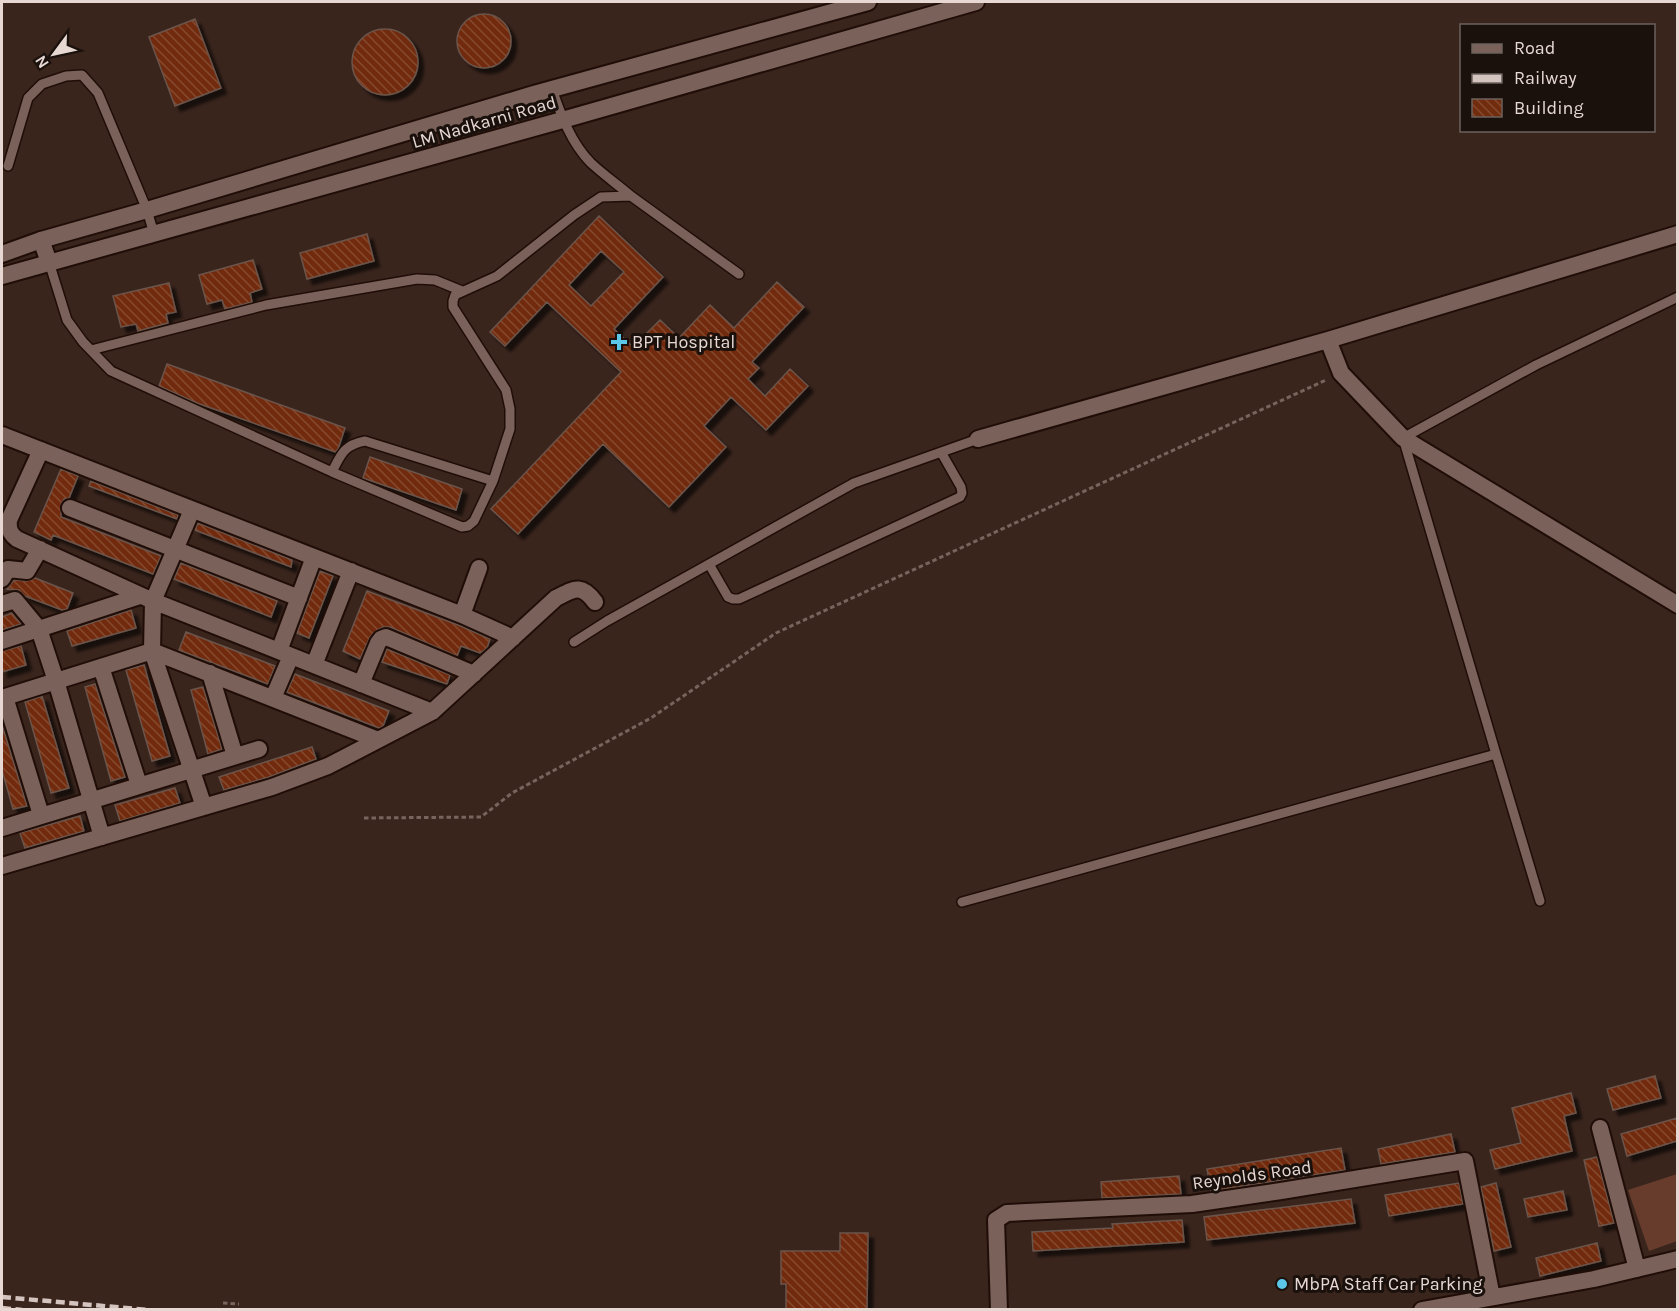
<svg xmlns="http://www.w3.org/2000/svg" width="1679" height="1311" viewBox="0 0 1679 1311" font-family="Karla,sans-serif">
	<defs>
		<pattern id="building-back-hatch" width="6" height="6" patternUnits="userSpaceOnUse" patternTransform="scale(1.5)"><rect width="6" height="6" fill="#712b0d"/><path d="M-1 5l2 2M0 0l6 6M5-1l2 2" fill="none" stroke="#85492f"/></pattern>
		<filter id="shadow"><feDropShadow dx="5.5" dy="5.5" stdDeviation="1.5" flood-color="#0009"/></filter>
	</defs>
	<rect width="100%" height="100%" fill="#3a251d"/>
	<path fill="#673c2c" d="M 1677,1174 L 1677,1241 L 1649,1251 L 1628,1190 Z"/>
	<path fill="url(#building-back-hatch)" stroke="#6b544b" stroke-width="1.5" fill-rule="evenodd" filter="url(#shadow)" d="M457 41a27 27 0 1 1 54 0a27 27 0 1 1-54 0Z
		M 195,19 L 221,88 L 175,106 L 149,37 Z
		M352 62a33 33 0 1 1 66 0a33 33 0 1 1-66 0Z
		M 599,216 L 663,277 L 614,329 L 633,347 L 660,320 L 679,338 L 710,305 L 734,328 L 777,282 L 804,307 L 752,362 L 759,368 L 748,379 L 765,396 L 790,369 L 808,386 L 766,430 L 731,397 L 704,426 L 726,447 L 669,507 L 603,444 L 518,534 L 491,509 L 621,372 L 547,302 L 505,346 L 490,332 ZM 601,251 L 624,272 L 591,306 L 569,285 Z
		M 367,234 L 374,261 L 307,279 L 300,253 Z
		M 253,260 L 262,289 L 250,293 L 252,302 L 225,309 L 222,300 L 207,304 L 199,275 Z
		M 169,283 L 176,312 L 166,314 L 168,323 L 138,331 L 136,324 L 121,327 L 113,296 Z
		M 167,364 L 345,428 L 338,449 L 335,452 L 197,403 L 159,386 Z
		M 370,457 L 462,489 L 456,510 L 363,478 Z
		M 61,469 L 78,476 L 69,498 L 64,499 L 61,504 L 61,517 L 161,556 L 153,574 L 53,535 L 51,540 L 34,532 Z
		M 91,481 L 178,515 L 177,519 L 89,486 Z
		M 198,523 L 292,560 L 291,567 L 195,530 Z
		M 181,563 L 277,601 L 271,617 L 174,579 Z
		M 320,571 L 333,576 L 309,638 L 297,633 Z
		M 35,578 L 73,593 L 67,609 L 62,610 L 25,596 L 19,590 L 7,589 L 14,580 L 27,581 Z
		M 367,591 L 458,625 L 490,639 L 487,648 L 480,653 L 461,646 L 457,656 L 390,627 L 383,627 L 377,630 L 370,637 L 360,659 L 343,651 Z
		M 131,610 L 136,628 L 72,646 L 67,631 Z
		M 12,613 L 21,624 L 2,630 L 2,617 Z
		M 186,632 L 275,666 L 268,684 L 179,650 Z
		M 21,646 L 26,665 L 2,672 L 2,651 Z
		M 387,649 L 450,675 L 447,684 L 382,662 Z
		M 144,665 L 170,756 L 152,761 L 126,670 Z
		M 295,674 L 389,711 L 383,726 L 379,728 L 287,692 Z
		M 95,684 L 125,777 L 111,781 L 85,687 Z
		M 203,687 L 222,749 L 208,754 L 191,690 Z
		M 42,696 L 69,788 L 51,793 L 25,702 Z
		M 2,725 L 27,806 L 13,809 L 2,770 Z
		M 312,747 L 316,759 L 269,777 L 224,790 L 219,777 Z
		M 175,788 L 180,803 L 120,821 L 115,805 Z
		M 80,816 L 84,831 L 25,848 L 20,833 Z
		M 1655,1076 L 1661,1098 L 1613,1110 L 1607,1089 Z
		M 1571,1093 L 1576,1113 L 1564,1116 L 1572,1151 L 1495,1169 L 1490,1150 L 1521,1143 L 1512,1108 Z
		M 1677,1118 L 1677,1141 L 1627,1156 L 1621,1134 Z
		M 1451,1134 L 1455,1152 L 1381,1164 L 1378,1149 Z
		M 1341,1148 L 1345,1170 L 1211,1191 L 1207,1169 Z
		M 1597,1157 L 1614,1223 L 1599,1226 L 1584,1160 Z
		M 1179,1176 L 1181,1194 L 1102,1198 L 1101,1182 Z
		M 1459,1183 L 1463,1204 L 1389,1216 L 1385,1195 Z
		M 1496,1183 L 1511,1247 L 1494,1251 L 1481,1187 Z
		M 1563,1191 L 1567,1210 L 1528,1217 L 1524,1199 Z
		M 1351,1199 L 1355,1223 L 1207,1240 L 1204,1217 Z
		M 1182,1220 L 1184,1242 L 1033,1251 L 1032,1232 L 1113,1228 L 1112,1224 Z
		M 840,1233 L 868,1233 L 867,1310 L 786,1310 L 786,1284 L 781,1284 L 781,1251 L 840,1251 Z
		M 1597,1243 L 1601,1261 L 1540,1276 L 1536,1258 Z"/>
	<g fill="none" stroke-linecap="round" stroke-linejoin="round">
		<defs>
			<path id="service" d="M 552,89 C 561,115 571,143 591,163 C 604,175 618,185 631,196
				M 8,166 L 28,98 L 42,84 L 66,76 L 82,75 L 98,93 L 147,210 L 154,234
				M 49,262 L 67,320 L 83,342 L 111,371 L 332,472 L 462,527 L 468,526 L 474,521 L 493,481 L 510,429 L 510,409 L 506,390 L 453,307 L 453,301 L 455,295 L 497,276 L 574,215 L 601,197 L 631,196 L 739,274
				M 91,350 L 266,305 L 417,279 L 435,280 L 462,291
				M 332,472 C 341,454 344,445 365,441 L 493,481
				M 709,564 L 728,597 L 733,599 L 739,599 L 960,497 L 962,493 L 961,487 L 941,452
				M 574,642 L 607,621 L 854,483 L 978,439
				M 1540,901 L 1496,754 L 1403,438 L 1536,365 L 1678,297
				M 962,902 L 1496,754"/>
			<path id="minor" d="M 41,240 L 49,262
				M 1328,340 L 1341,373 L 1403,438 L 1678,605
				M 2,435 L 462,615 L 513,638
				M 978,439 L 1328,340 L 1678,234
				M 41,450 L 9,520 C 8,529 10,534 17,539 L 153,601 L 432,712
				M 70,508 L 299,598
				M 192,510 L 153,601 L 152,651 L 204,807
				M 2,579 L 8,569 L 27,571 L 40,549
				M 2,604 L 15,600 L 39,629 L 56,681 L 102,837
				M 462,615 L 479,568
				M 2,641 L 140,596
				M 279,651 L 314,557
				M 314,665 L 351,571
				M 101,667 L 139,785
				M 210,673 L 235,756
				M 361,684 L 378,643 L 381,639 L 386,637 L 474,674
				M 5,697 L 41,815
				M 2,698 L 152,651 L 378,740
				M 273,698 L 291,656
				M 2,828 L 259,749
				M 2,866 L 272,787 L 328,766 L 432,712 L 556,598 C 574,589 581,583 595,602
				M 1600,1128 L 1637,1269
				M 999,1310 L 996,1220 L 1007,1213 L 1192,1204 L 1281,1191 L 1465,1161 L 1492,1297
				M 1422,1310 L 1594,1279 L 1678,1259"/>
			<path id="tertiary" d="M 2,254 L 41,240 L 147,210 L 534,94 L 868,2
				M 2,276 L 566,119 L 976,2"/>
		</defs>
		<use href="#service" stroke="#200d07" stroke-width="12"/>
		<use href="#minor" stroke="#200d07" stroke-width="20"/>
		<use href="#tertiary" stroke="#200d07" stroke-width="20"/>
		<path stroke="#77645d" stroke-width="3" stroke-dasharray="4.5 3" stroke-linecap="butt" d="M 364,818 L 481,817 L 512,793 L 651,718 L 776,633 L 1326,380
			M 223,1303 L 239,1304"/>
		<use href="#service" stroke="#7a6159" stroke-width="9"/>
		<use href="#minor" stroke="#7a6159" stroke-width="16"/>
		<use href="#tertiary" stroke="#7a6159" stroke-width="16"/>
		<path stroke="#d4c4bf" stroke-width="4.5" stroke-dasharray="9 4.5" stroke-linecap="butt" d="M 2,1297 L 149,1310
			M 2,1308 L 22,1310"/>
	</g>
	<g fill="#5cc7e8" stroke="#1a110d" stroke-width="2">
		<path d="M616 333h6v6h6v6h-6v6h-6v-6h-6v-6h6z"/>
		<circle cx="1282" cy="1284" r="6"/>
	</g>
	<g text-anchor="middle" stroke-width="6" stroke-linejoin="round" paint-order="stroke">
		<g font-size="18" fill="#e7d8d3" stroke="#1a110d">
			<text transform="translate(484 122) rotate(-16)" y="6">LM Nadkarni Road</text>
			<text transform="translate(1252 1175) rotate(-8)" y="6">Reynolds Road</text>
		</g>
		<g font-size="18" fill="#e7d8d3" stroke="#1a110d" text-anchor="start">
			<text x="632" y="348">BPT Hospital</text>
			<text x="1294" y="1290">MbPA Staff Car Parking</text>
		</g>
	</g>
	<rect width="1679" height="1311" fill="none" stroke="#e7d8d3" stroke-width="6"/>
	<rect x="1460" y="24" width="195" height="108" fill="#1a110d" stroke="#6c615c" stroke-width="1.5"/>
	<rect x="1472" y="44" width="30" height="9" fill="#7a6159" stroke="#6c615c" stroke-width="1.5"/>
	<text x="1514" y="54" font-size="18" fill="#e7d8d3">Road</text>
	<rect x="1472" y="74" width="30" height="9" fill="#d4c4bf" stroke="#6c615c" stroke-width="1.5"/>
	<text x="1514" y="84" font-size="18" fill="#e7d8d3">Railway</text>
	<rect x="1472" y="99" width="30" height="18" fill="url(#building-back-hatch)" stroke="#6c615c" stroke-width="1.5"/>
	<text x="1514" y="114" font-size="18" fill="#e7d8d3">Building</text>
	<g transform="translate(54 54) rotate(237)" stroke="#1a110d" stroke-width="4.5" paint-order="stroke">
	<path d="M0-4.5L10 22L0 15L-10 22Z" fill="#e7d8d3"/>
	<text y="-9" font-size="16" font-weight="bold" text-anchor="middle" fill="#e7d8d3">N</text>
	</g>
</svg>
